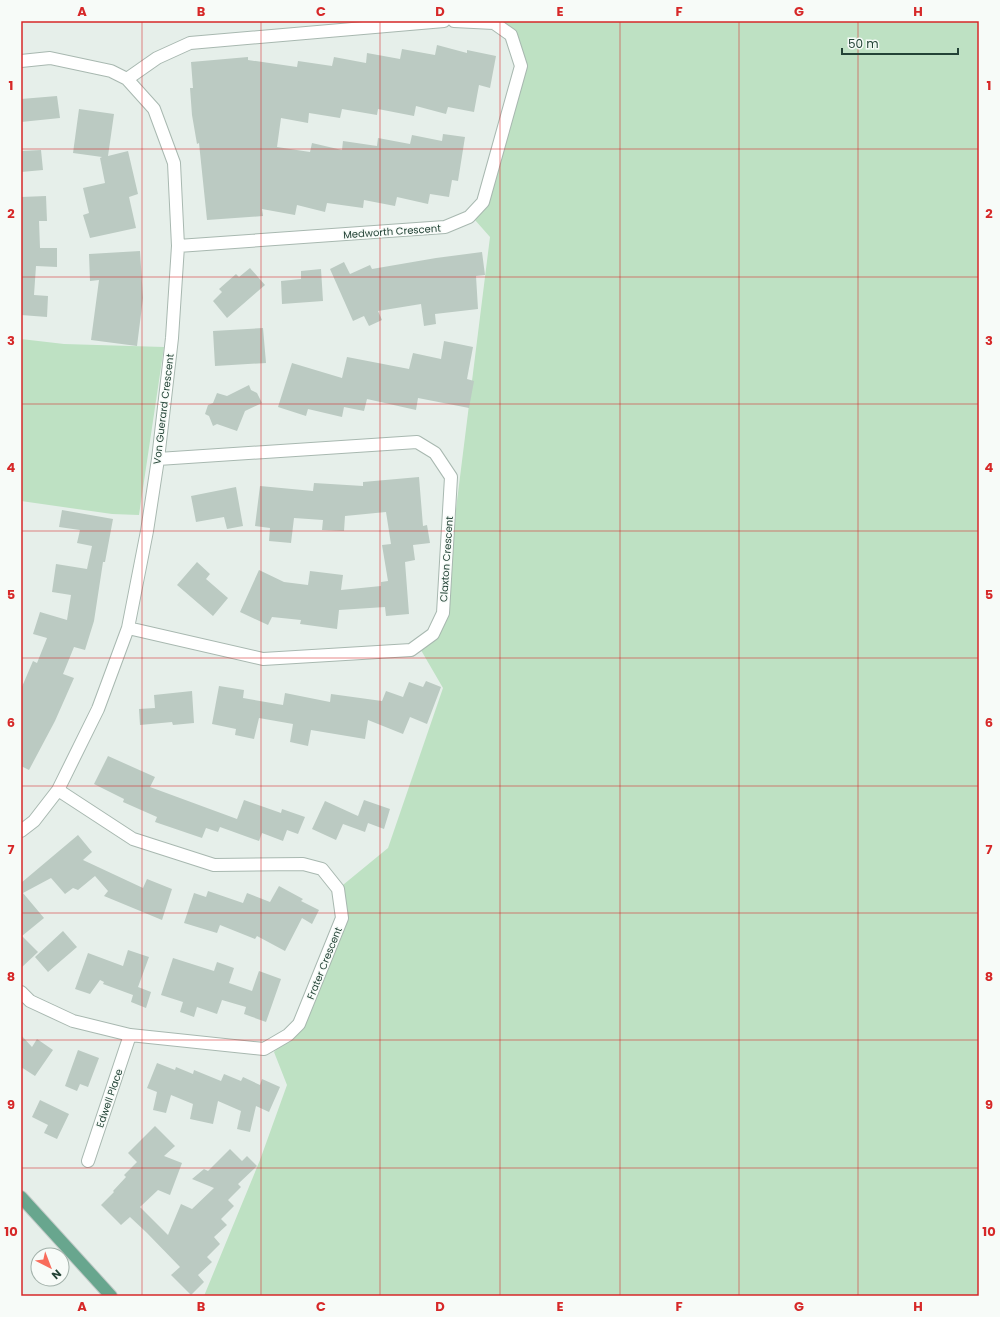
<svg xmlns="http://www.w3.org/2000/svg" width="1000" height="1317" viewBox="0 0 1000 1317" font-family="Poppins,sans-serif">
	<rect width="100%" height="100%" fill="#e6efea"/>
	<path fill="#bee1c3" d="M 498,21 L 979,21 L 979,1296 L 204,1296 L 260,1160 L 287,1085 L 274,1052 L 299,1024 L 342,918 L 338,889 L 388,848 L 443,688 L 418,645 L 443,613 L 490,237 L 475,220 L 483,202 L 521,66 Z
		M 21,339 L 64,344 L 164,347 L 139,515 L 112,514 L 21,501 Z"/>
	<path fill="#bbcac2" d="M 437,45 L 467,53 L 467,50 L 496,56 L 490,88 L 479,85 L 474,112 L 448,107 L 446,114 L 416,106 L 414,116 L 378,109 L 377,115 L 342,109 L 340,118 L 309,113 L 308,123 L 281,118 L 277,147 L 310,152 L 312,143 L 342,150 L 343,141 L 377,146 L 378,138 L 410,144 L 412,135 L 442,141 L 443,134 L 465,137 L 458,181 L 452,180 L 449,197 L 430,194 L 428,204 L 397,197 L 395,206 L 364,200 L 363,208 L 327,203 L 325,212 L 297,205 L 295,215 L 262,209 L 263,216 L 207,220 L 199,143 L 197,144 L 192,115 L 190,88 L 193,88 L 191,62 L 248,57 L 248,60 L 297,67 L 298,61 L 332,66 L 334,57 L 366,63 L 367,53 L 400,59 L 402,49 L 435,55 Z
		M 57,96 L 60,118 L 21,122 L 21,99 Z
		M 79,109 L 114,114 L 108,156 L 128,151 L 138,194 L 129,197 L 136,228 L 90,238 L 83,215 L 89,213 L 83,188 L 105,183 L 100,158 L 102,157 L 73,153 Z
		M 41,150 L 43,170 L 21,172 L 21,151 Z
		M 46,196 L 47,221 L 39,221 L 40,248 L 57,248 L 57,267 L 36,266 L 34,295 L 48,296 L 47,317 L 21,315 L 21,197 Z
		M 140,251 L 143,298 L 137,346 L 91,340 L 99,280 L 90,281 L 89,254 Z
		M 482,252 L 485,275 L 476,276 L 478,309 L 435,314 L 436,324 L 424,326 L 421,304 L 378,311 L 382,320 L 369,326 L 364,316 L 353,321 L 330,269 L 344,262 L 350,274 L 370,265 L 372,269 L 436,258 Z
		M 250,268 L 265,285 L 227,318 L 213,301 L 222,292 L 219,289 L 236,274 L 239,277 Z
		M 321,269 L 323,301 L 282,304 L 281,281 L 301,279 L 301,271 Z
		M 263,328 L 266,363 L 215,366 L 213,331 Z
		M 444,341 L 473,347 L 467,379 L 474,381 L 469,408 L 418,398 L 416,410 L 367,399 L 364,411 L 344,407 L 342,417 L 308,409 L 306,416 L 278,407 L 292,363 L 342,378 L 347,357 L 409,369 L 413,353 L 441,359 Z
		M 249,385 L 251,390 L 257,393 L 262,403 L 245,411 L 237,431 L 217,424 L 213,426 L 209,416 L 205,414 L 208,405 L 213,403 L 217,393 L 227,396 Z
		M 419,477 L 423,526 L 427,525 L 430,543 L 413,545 L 415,560 L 405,562 L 409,614 L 386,616 L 385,607 L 339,610 L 337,629 L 300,624 L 301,620 L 272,617 L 268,625 L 240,612 L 259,570 L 284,582 L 308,585 L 310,571 L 343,575 L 341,590 L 381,586 L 381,582 L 388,581 L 382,545 L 391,544 L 386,512 L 345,516 L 344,531 L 322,530 L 323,520 L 294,518 L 291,543 L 269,541 L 270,528 L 255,526 L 260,486 L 313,491 L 314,483 L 363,486 L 363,482 Z
		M 236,487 L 243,526 L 227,529 L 224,517 L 196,522 L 191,496 Z
		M 62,510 L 113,519 L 105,562 L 103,562 L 94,621 L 85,650 L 74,647 L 63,674 L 74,678 L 55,721 L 29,770 L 21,766 L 21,689 L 33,661 L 37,663 L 47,638 L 33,634 L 40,612 L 67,620 L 71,595 L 52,592 L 56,564 L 87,569 L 92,546 L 77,543 L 80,530 L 59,527 Z
		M 197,562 L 210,574 L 206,579 L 228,598 L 213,616 L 177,585 Z
		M 426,681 L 441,687 L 427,724 L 410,717 L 403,734 L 368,720 L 365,739 L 311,730 L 308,746 L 290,742 L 293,724 L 259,718 L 254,739 L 235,735 L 236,729 L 212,724 L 219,686 L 244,690 L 243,698 L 283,705 L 285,693 L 330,702 L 331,694 L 382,701 L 386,691 L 403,697 L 409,682 L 423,687 Z
		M 192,691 L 194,723 L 173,725 L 172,722 L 140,725 L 139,709 L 155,708 L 154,695 Z
		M 108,756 L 155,777 L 150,787 L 237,819 L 244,800 L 281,813 L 282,809 L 305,817 L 298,834 L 287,830 L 283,841 L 262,833 L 259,841 L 220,827 L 218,832 L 206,828 L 202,838 L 155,822 L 157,817 L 123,802 L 124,799 L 94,784 Z
		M 364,800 L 390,809 L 384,829 L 368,823 L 365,832 L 343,824 L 336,840 L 312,829 L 325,801 L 358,816 Z
		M 78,835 L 92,852 L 83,860 L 143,888 L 147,879 L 172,889 L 162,920 L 104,896 L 108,891 L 95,876 L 78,890 L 73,888 L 65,894 L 51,878 L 23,893 L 44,918 L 22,936 L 38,952 L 21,968 L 21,883 Z
		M 279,886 L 303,899 L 301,901 L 319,910 L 312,924 L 302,918 L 285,951 L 257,936 L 255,939 L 220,925 L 217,933 L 184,923 L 194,893 L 206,897 L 208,891 L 243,903 L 247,893 L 270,902 Z
		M 63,931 L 77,947 L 48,972 L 35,957 Z
		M 128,950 L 149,957 L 138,987 L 151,992 L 146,1008 L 131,1002 L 133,995 L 103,984 L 104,982 L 100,980 L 90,994 L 75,989 L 88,953 L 123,966 Z
		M 173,958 L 214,971 L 217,962 L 234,968 L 229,983 L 252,991 L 259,971 L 281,979 L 266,1022 L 244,1014 L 246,1007 L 222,1000 L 217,1014 L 197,1007 L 194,1017 L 180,1012 L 183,1002 L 161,995 Z
		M 21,1035 L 32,1047 L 37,1039 L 53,1050 L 35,1076 L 21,1067 Z
		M 78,1050 L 99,1058 L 88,1087 L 80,1084 L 77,1091 L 65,1086 Z
		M 157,1063 L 175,1070 L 176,1067 L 193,1074 L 194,1070 L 221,1081 L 224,1074 L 241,1081 L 243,1077 L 260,1085 L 262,1079 L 280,1087 L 269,1112 L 256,1106 L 250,1132 L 237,1129 L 241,1111 L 218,1101 L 213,1124 L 190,1119 L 193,1104 L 171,1095 L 166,1113 L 153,1110 L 157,1092 L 147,1088 Z
		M 40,1100 L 69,1114 L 57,1139 L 44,1133 L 48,1125 L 32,1117 Z
		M 155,1126 L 175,1146 L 164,1156 L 182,1163 L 170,1195 L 158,1190 L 140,1207 L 168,1235 L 181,1204 L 192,1209 L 214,1188 L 192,1179 L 204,1169 L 208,1171 L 230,1149 L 242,1161 L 247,1156 L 257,1166 L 238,1184 L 241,1187 L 228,1200 L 234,1206 L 221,1219 L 227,1225 L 214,1237 L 220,1244 L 207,1257 L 212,1262 L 198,1275 L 204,1282 L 191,1295 L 171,1275 L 180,1267 L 147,1233 L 130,1217 L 121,1225 L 101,1205 L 114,1192 L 113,1191 L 126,1177 L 124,1175 L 137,1162 L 128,1153 Z"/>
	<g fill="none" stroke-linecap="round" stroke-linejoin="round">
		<defs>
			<path id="minor" d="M 21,61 L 50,58 L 111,71 L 127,79 L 154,109 L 174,163 L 178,246 L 172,338 L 158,459 L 147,531 L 128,628 L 98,709 L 58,790 L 34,821 L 21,831
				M 127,79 L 157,58 L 190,43 L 444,21
				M 178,246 L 445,227 L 469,217 L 483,202 L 521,66 L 511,35 L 494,23 L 454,21
				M 128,628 L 263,659 L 411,650 L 433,634 L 443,613 L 451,477 L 435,453 L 417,442 L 158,459
				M 21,992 L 30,1001 L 73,1021 L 130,1035 L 264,1049 L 288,1035 L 299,1024 L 342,918 L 338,889 L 322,869 L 303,864 L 214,865 L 133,839 L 58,790
				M 88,1161 L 130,1035"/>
			<path id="major" d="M 21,1197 L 111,1296"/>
		</defs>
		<use href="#minor" stroke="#a8b8b0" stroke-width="14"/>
		<use href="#major" stroke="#c1cac7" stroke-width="14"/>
		<use href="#minor" stroke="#fff" stroke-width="12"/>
		<use href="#major" stroke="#68a68e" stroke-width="12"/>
	</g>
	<path fill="none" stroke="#d62828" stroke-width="1" stroke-opacity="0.55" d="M 142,21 L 142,1296M 261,21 L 261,1296M 380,21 L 380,1296M 500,21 L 500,1296M 620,21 L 620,1296M 739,21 L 739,1296M 858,21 L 858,1296M 21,149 L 979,149M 21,277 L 979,277M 21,404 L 979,404M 21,531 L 979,531M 21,658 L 979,658M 21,786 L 979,786M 21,913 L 979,913M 21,1040 L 979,1040M 21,1168 L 979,1168"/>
	<g text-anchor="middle" stroke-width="3" stroke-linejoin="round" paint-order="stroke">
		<g font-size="10" fill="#234336" stroke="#f7fbf8">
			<text transform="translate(392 231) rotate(-4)" y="4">Medworth Crescent</text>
			<text transform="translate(163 409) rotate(-83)" y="4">Von Guerard Crescent</text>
			<text transform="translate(446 559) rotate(-86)" y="4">Claxton Crescent</text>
			<text transform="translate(324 963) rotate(-68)" y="4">Frater Crescent</text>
			<text transform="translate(109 1098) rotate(-71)" y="4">Edwell Place</text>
		</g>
	</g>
	<rect width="1000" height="1317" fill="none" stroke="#f7fbf8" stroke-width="44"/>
	<g transform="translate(50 1267) rotate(138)"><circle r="19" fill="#f7fbf8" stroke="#a2b1aa"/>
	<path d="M0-3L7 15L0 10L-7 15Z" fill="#f86c5b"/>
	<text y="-6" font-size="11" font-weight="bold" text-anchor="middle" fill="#234336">N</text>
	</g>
	<path d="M842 48v6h116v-6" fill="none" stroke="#234336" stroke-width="2"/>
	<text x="848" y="48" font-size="12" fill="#234336" stroke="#f7fbf8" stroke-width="3" paint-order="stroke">50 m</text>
	<rect x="22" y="22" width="956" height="1273" fill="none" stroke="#d62828" stroke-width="1.5"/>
	<g font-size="13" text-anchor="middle" font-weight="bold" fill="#d62828">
		<text x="82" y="16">A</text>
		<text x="201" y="16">B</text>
		<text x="321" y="16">C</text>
		<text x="440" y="16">D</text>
		<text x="560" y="16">E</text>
		<text x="679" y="16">F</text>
		<text x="799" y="16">G</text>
		<text x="918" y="16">H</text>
		<text x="11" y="90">1</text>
		<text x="989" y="90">1</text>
		<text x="11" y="218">2</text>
		<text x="989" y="218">2</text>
		<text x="11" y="345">3</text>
		<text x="989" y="345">3</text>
		<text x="11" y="472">4</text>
		<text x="989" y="472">4</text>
		<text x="11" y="599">5</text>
		<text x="989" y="599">5</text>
		<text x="11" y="727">6</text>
		<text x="989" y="727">6</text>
		<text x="11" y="854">7</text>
		<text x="989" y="854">7</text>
		<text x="11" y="981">8</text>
		<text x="989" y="981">8</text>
		<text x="11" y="1109">9</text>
		<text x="989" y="1109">9</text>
		<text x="11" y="1236">10</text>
		<text x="989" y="1236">10</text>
		<text x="82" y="1311">A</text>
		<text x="201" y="1311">B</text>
		<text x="321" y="1311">C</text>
		<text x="440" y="1311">D</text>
		<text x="560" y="1311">E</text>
		<text x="679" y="1311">F</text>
		<text x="799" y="1311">G</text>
		<text x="918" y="1311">H</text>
	</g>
</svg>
